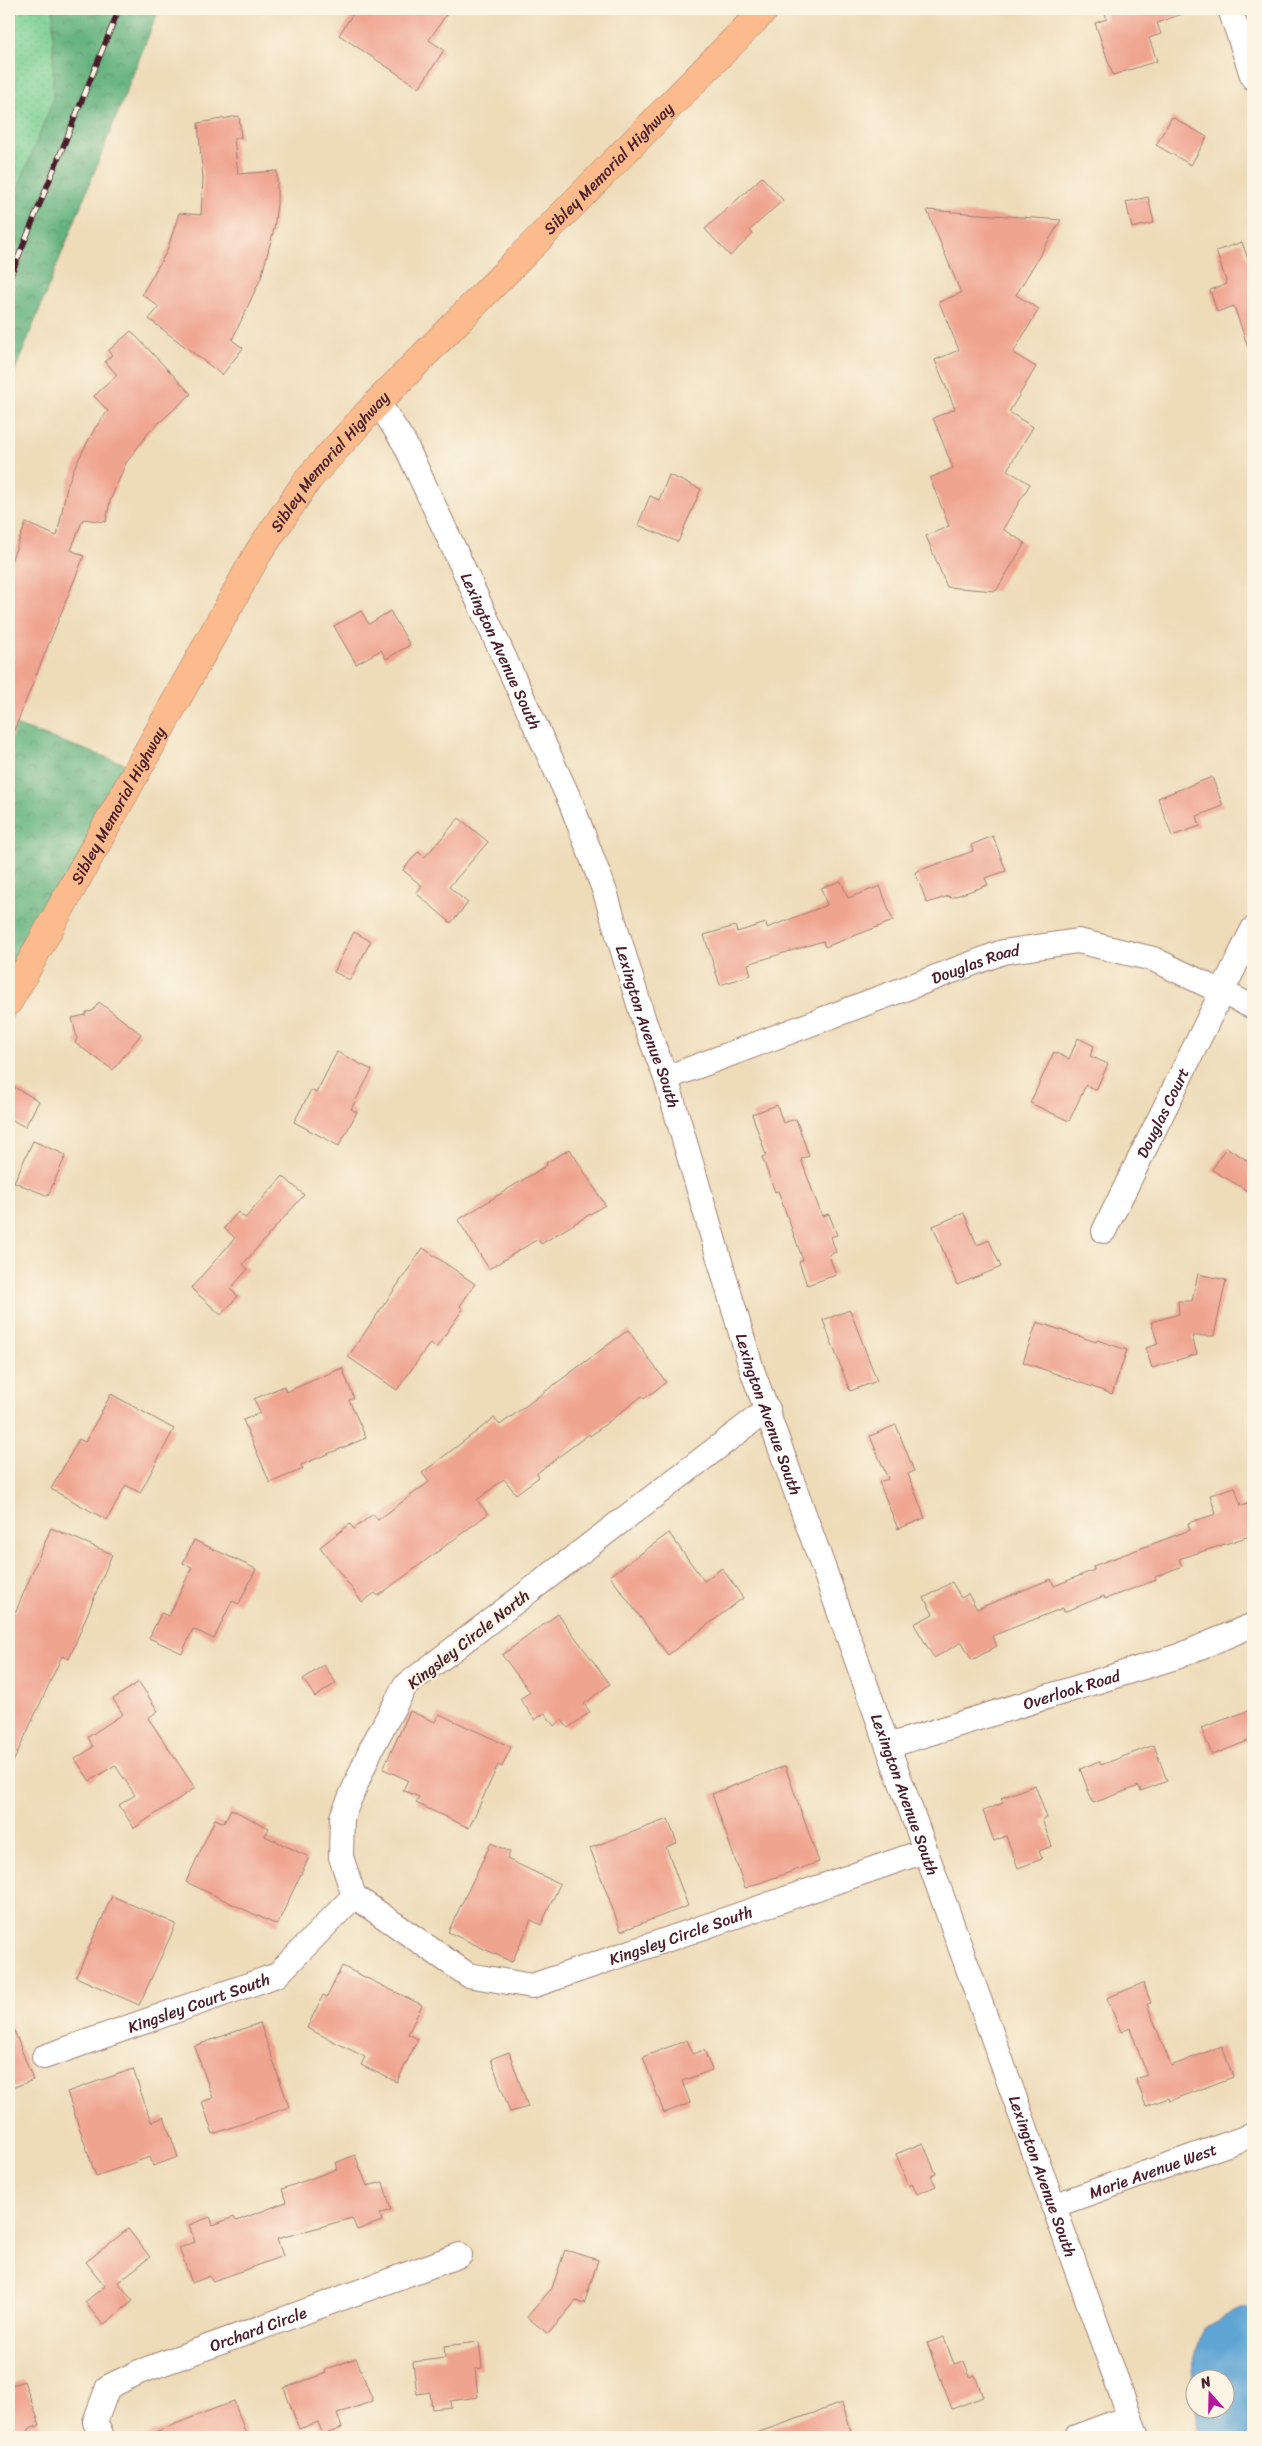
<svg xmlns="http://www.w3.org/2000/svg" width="1262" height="2446" viewBox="0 0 1262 2446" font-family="Sriracha,sans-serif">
	<defs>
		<pattern id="forest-crowns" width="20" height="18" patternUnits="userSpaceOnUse" patternTransform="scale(1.25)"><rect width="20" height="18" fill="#64b27e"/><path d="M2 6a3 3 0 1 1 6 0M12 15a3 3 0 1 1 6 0" fill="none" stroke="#549067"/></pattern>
		<pattern id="park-dots" width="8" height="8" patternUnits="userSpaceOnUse" patternTransform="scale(1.25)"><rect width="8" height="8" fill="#7bd094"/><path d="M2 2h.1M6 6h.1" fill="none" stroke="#6cb280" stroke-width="1.8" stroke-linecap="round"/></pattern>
	</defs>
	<rect width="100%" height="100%" fill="#fcf5e5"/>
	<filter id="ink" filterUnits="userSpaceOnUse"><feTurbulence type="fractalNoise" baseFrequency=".02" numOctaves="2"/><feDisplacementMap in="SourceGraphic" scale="10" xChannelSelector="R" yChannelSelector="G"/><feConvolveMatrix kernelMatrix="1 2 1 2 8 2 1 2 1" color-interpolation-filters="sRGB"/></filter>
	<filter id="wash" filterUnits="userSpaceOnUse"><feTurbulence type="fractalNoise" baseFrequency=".0096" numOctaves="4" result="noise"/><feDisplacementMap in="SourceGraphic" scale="20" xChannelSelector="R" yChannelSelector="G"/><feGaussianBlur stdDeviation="1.12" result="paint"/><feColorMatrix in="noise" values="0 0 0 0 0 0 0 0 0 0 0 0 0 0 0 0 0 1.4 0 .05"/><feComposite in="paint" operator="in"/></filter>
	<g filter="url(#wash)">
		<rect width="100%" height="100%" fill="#eedcb9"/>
		<path fill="url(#forest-crowns)" stroke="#576854" d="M 9,9 L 159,9 L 9,386 Z
			M 9,723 L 131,766 L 9,1023 Z"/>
		<path fill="url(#park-dots)" stroke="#627860" d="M 9,9 L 53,9 L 53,100 L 9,210 Z"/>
		<path fill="#5fa5d4" stroke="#546280" d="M 1253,2307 L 1253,2437 L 1200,2437 L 1196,2409 L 1224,2408 L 1224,2378 L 1194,2378 L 1194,2392 L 1192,2368 L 1203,2328 L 1242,2308 Z"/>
		<g id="blocks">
			<path fill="#efa490" d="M 356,9 L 450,9 L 429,40 L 444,50 L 419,88 L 339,35 Z
				M 1103,9 L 1190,9 L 1190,11 L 1157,23 L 1161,34 L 1149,38 L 1157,61 L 1113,75 L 1095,23 L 1107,19 Z
				M 239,116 L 241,138 L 234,138 L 238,174 L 277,171 L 277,204 L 274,229 L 261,278 L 232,340 L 243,348 L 222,375 L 149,319 L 159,307 L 142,294 L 167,251 L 179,213 L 201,215 L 203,179 L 198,123 Z
				M 1172,117 L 1207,137 L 1191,165 L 1156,145 Z
				M 762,177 L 783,200 L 750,230 L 753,234 L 730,256 L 705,229 Z
				M 1148,197 L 1154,223 L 1132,228 L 1126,202 Z
				M 927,210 L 1061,220 L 1016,295 L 1039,309 L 1013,353 L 1036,367 L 1009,412 L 1033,427 L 1007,470 L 1030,484 L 1003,529 L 1025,543 L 996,591 L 947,587 L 926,536 L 949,526 L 930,478 L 953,468 L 933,418 L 955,409 L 935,360 L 959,350 L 939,302 L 961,293 Z
				M 1242,242 L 1253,274 L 1253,352 L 1250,353 L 1234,306 L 1217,312 L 1210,290 L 1227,284 L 1216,251 Z
				M 131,331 L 191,394 L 150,431 L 126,463 L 110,501 L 106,522 L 83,519 L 71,550 L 84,556 L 9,743 L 9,566 L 26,523 L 57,536 L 67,487 L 74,468 L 95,428 L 108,411 L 94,396 L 117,375 L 105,361 L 112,355 L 108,351 Z
				M 669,475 L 701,489 L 678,542 L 638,525 L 650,496 L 659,500 Z
				M 361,611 L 369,624 L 390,611 L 410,645 L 386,659 L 381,650 L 356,664 L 334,626 Z
				M 1212,777 L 1223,806 L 1197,816 L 1200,826 L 1172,836 L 1158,798 Z
				M 459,818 L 488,842 L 449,887 L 468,903 L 451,923 L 416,893 L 422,886 L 403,870 L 418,852 L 425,857 Z
				M 993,836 L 1006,871 L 985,878 L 988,885 L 950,898 L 949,896 L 927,903 L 915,872 L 973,851 L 971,845 Z
				M 841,881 L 848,898 L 880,886 L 893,921 L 825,947 L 823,941 L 748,964 L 751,975 L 720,985 L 704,935 L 735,926 L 737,932 L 766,923 L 767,928 L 827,905 L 821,888 Z
				M 354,932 L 371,941 L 350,980 L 334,972 Z
				M 99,1002 L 141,1034 L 113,1070 L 75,1043 L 77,1038 L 72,1018 L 86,1015 L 86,1012 L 93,1011 Z
				M 1078,1038 L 1094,1046 L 1090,1056 L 1108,1064 L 1096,1090 L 1086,1085 L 1069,1121 L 1030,1103 L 1054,1052 L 1069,1059 Z
				M 337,1052 L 372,1070 L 351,1109 L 357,1112 L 339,1146 L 294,1122 L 311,1090 L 316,1093 Z
				M 14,1087 L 39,1101 L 25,1127 L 9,1118 L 9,1097 Z
				M 777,1105 L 783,1123 L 796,1119 L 809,1156 L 801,1159 L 814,1195 L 822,1216 L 829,1214 L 837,1235 L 831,1237 L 836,1252 L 829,1255 L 836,1275 L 807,1285 L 799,1262 L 803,1260 L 778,1191 L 775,1192 L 762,1157 L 766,1155 L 752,1114 Z
				M 33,1141 L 66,1155 L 48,1196 L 14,1182 Z
				M 1226,1147 L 1253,1164 L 1253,1194 L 1212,1170 Z
				M 570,1149 L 605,1205 L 541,1244 L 538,1239 L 489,1269 L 458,1220 L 547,1165 L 546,1163 Z
				M 283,1176 L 304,1195 L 243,1264 L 248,1269 L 230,1289 L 238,1296 L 221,1315 L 191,1288 L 235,1238 L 224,1228 L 238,1212 L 245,1218 Z
				M 964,1213 L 977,1245 L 989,1240 L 1001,1267 L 957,1285 L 933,1226 Z
				M 423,1248 L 475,1284 L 460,1306 L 463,1309 L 436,1348 L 430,1343 L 397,1390 L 348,1357 Z
				M 1198,1274 L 1226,1280 L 1214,1336 L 1192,1336 L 1197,1354 L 1152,1368 L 1146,1348 L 1158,1344 L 1151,1322 L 1179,1314 L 1178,1301 L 1192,1301 Z
				M 850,1310 L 877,1381 L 850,1391 L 823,1320 Z
				M 1037,1322 L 1096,1342 L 1097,1340 L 1127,1350 L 1112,1394 L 1023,1362 Z
				M 628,1330 L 666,1382 L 644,1399 L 642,1396 L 590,1436 L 589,1434 L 537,1473 L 539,1477 L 516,1494 L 504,1479 L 477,1500 L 488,1514 L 378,1596 L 375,1593 L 362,1602 L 320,1547 L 350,1524 L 354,1529 L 373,1514 L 378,1520 L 429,1482 L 422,1473 L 494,1418 L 500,1425 Z
				M 342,1368 L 354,1398 L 349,1400 L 366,1438 L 301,1465 L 303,1469 L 270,1483 L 243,1420 L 260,1413 L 254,1399 L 284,1386 L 286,1392 Z
				M 111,1394 L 174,1429 L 140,1493 L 126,1485 L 107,1520 L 51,1489 L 79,1439 L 85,1442 Z
				M 896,1425 L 914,1471 L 908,1474 L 925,1518 L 898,1529 L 879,1482 L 888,1479 L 870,1436 Z
				M 1235,1487 L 1241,1506 L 1253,1502 L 1253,1535 L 1179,1559 L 1182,1566 L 1155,1577 L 1156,1580 L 1105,1599 L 1104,1596 L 1064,1612 L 1063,1608 L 992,1636 L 997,1646 L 972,1660 L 962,1642 L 934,1658 L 914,1624 L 933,1614 L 924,1598 L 952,1582 L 961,1598 L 968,1594 L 977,1609 L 1051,1579 L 1054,1586 L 1094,1570 L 1093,1566 L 1190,1530 L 1188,1523 L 1216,1514 L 1210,1495 Z
				M 51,1528 L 112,1554 L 69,1659 L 62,1656 L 9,1771 L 9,1608 L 16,1611 Z
				M 669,1533 L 704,1581 L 722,1568 L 743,1598 L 668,1655 L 610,1576 Z
				M 194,1540 L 256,1569 L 239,1604 L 232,1601 L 214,1639 L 193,1629 L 182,1653 L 149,1638 L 161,1613 L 169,1616 L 192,1567 L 183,1563 Z
				M 558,1614 L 610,1684 L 584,1704 L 590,1712 L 568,1728 L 562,1720 L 554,1726 L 545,1713 L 535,1720 L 520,1699 L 530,1692 L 502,1655 Z
				M 324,1665 L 336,1683 L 315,1697 L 303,1679 Z
				M 139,1682 L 158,1711 L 148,1718 L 195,1788 L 134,1828 L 119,1805 L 135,1795 L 115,1765 L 90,1781 L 75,1759 L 93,1747 L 88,1737 L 123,1714 L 113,1699 Z
				M 1253,1709 L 1253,1739 L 1212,1755 L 1201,1728 Z
				M 410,1711 L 435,1722 L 439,1714 L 511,1747 L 502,1767 L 498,1765 L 469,1828 L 416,1803 L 419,1797 L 403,1790 L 408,1780 L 383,1769 Z
				M 1154,1745 L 1167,1781 L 1141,1791 L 1139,1786 L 1093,1803 L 1080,1769 L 1099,1761 L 1101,1765 Z
				M 785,1766 L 819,1862 L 745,1888 L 712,1794 Z
				M 1035,1785 L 1047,1818 L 1042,1820 L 1052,1846 L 1039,1851 L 1042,1859 L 1018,1868 L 1006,1836 L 994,1841 L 983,1811 L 1003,1803 L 1001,1798 Z
				M 231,1809 L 269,1828 L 265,1836 L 309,1857 L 277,1925 L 186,1882 L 215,1819 L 224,1823 Z
				M 668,1819 L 677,1843 L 666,1847 L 688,1906 L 621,1931 L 590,1848 Z
				M 491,1843 L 510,1852 L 507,1859 L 560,1884 L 541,1925 L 531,1920 L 512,1962 L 448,1932 Z
				M 112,1896 L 176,1924 L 139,2005 L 76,1977 Z
				M 342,1966 L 422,2005 L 408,2034 L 418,2039 L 397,2082 L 361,2065 L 365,2057 L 307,2028 L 323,1995 L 327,1997 Z
				M 1143,1983 L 1151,2003 L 1147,2004 L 1171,2066 L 1222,2046 L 1233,2077 L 1170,2101 L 1169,2098 L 1146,2106 L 1136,2079 L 1147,2075 L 1130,2028 L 1121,2032 L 1107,1998 Z
				M 9,2022 L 11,2022 L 33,2080 L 9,2089 Z
				M 260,2023 L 289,2107 L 213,2134 L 202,2102 L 213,2098 L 194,2046 Z
				M 687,2040 L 693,2054 L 704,2050 L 712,2070 L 682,2081 L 690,2103 L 664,2113 L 643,2057 Z
				M 509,2052 L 528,2107 L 510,2112 L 491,2059 Z
				M 133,2069 L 151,2122 L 164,2117 L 178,2157 L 153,2166 L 150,2157 L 96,2176 L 67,2092 Z
				M 923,2143 L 936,2174 L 931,2176 L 936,2186 L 917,2194 L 912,2184 L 909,2186 L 896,2154 Z
				M 355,2155 L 367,2186 L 383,2182 L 391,2210 L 380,2214 L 382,2221 L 357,2230 L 352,2218 L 277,2239 L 283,2256 L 225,2277 L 212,2281 L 210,2276 L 192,2283 L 179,2248 L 195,2242 L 189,2225 L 210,2217 L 213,2225 L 234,2217 L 236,2221 L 286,2202 L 282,2189 L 337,2169 L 335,2163 Z
				M 128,2229 L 150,2257 L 118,2282 L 133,2301 L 103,2325 L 85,2302 L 105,2286 L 86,2262 Z
				M 565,2250 L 598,2260 L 584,2304 L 576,2301 L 548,2334 L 527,2317 L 552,2288 Z
				M 944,2337 L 954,2364 L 964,2361 L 970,2377 L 975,2375 L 983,2397 L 952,2409 L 927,2343 Z
				M 479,2342 L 482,2368 L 475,2369 L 478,2397 L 450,2401 L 451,2407 L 432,2409 L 430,2392 L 417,2394 L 413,2362 L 445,2358 L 444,2346 Z
				M 356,2358 L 373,2401 L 337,2414 L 342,2428 L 323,2435 L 318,2422 L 299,2429 L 284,2388 L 326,2373 L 325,2370 Z
				M 24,2381 L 40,2425 L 27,2430 L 30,2437 L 9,2437 L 9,2386 Z
				M 234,2401 L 247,2437 L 145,2437 L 145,2436 Z
				M 842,2403 L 853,2437 L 752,2437 L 751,2435 Z"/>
		</g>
	</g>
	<g filter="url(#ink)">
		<use href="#blocks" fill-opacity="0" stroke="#9c7e72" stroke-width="1"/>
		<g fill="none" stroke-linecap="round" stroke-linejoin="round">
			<defs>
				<g id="minor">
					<path d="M 1230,9 L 1253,78"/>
					<path id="s1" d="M 378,402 L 405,444 L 470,583 L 571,803 L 605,892 L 644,1021 L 666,1078 L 751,1367 L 1137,2437"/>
					<path id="s2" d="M 666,1078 L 1003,952 L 1078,941 L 1153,959 L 1253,1007"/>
					<path id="s3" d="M 1104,1231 L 1253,929"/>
					<path id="s4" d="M 768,1409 L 405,1686 L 371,1749 L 342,1817 L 341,1857 L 354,1896 L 468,1975 L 532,1986 L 925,1851"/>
					<path id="s5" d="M 888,1746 L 1179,1656 L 1253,1625"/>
					<path id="s6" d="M 44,2057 L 277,1975 L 354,1896"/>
					<path id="s7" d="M 1053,2206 L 1253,2135"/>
					<path id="s8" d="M 102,2437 L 95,2422 L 108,2387 L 139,2372 L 460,2255"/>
					<path d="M 1076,2437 L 1130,2417"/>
				</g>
				<g id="major">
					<path id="s9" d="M 9,1001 L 258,553 L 309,478 L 378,402 L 765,9"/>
				</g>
			</defs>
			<use href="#minor" stroke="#9c7e72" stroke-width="26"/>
			<use href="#major" stroke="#9c7e72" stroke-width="29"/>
			<use href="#minor" stroke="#fff" stroke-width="24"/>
			<use href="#major" stroke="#fbbb8c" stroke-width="28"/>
			<defs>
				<path id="rail" d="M 9,280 L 119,9"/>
			</defs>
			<use href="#rail" stroke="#4a1f2b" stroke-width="5.5"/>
			<use href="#rail" stroke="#fcf5e5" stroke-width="4" stroke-dasharray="11" stroke-linecap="butt"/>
		</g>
	</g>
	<g text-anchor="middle" stroke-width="4.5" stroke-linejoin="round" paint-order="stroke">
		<g font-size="16" fill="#4a1f2b" stroke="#fcf5e5">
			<text dy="6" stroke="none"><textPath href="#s9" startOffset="1034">Sibley Memorial Highway</textPath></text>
			<text dy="6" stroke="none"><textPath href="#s9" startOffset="629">Sibley Memorial Highway</textPath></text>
			<text dy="6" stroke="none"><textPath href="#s1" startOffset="278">Lexington Avenue South</textPath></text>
			<text dy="6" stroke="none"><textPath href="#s9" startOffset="224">Sibley Memorial Highway</textPath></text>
			<text dy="6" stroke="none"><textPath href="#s2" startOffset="330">Douglas Road</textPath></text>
			<text dy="6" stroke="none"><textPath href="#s1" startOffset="682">Lexington Avenue South</textPath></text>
			<text dy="6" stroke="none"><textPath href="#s3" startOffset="132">Douglas Court</textPath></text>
			<text dy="6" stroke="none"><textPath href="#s1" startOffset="1088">Lexington Avenue South</textPath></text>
			<text transform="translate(468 1639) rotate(-38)" y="6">Kingsley Circle North</text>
			<text dy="6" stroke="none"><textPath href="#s5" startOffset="192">Overlook Road</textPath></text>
			<text dy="6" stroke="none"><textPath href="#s1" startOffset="1492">Lexington Avenue South</textPath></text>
			<text dy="6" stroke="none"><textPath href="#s4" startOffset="1044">Kingsley Circle South</textPath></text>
			<text dy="6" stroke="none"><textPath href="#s6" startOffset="164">Kingsley Court South</textPath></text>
			<text dy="6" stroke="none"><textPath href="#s7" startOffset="106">Marie Avenue West</textPath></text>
			<text dy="6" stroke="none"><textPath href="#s1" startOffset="1898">Lexington Avenue South</textPath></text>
			<text dy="6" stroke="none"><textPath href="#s8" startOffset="215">Orchard Circle</textPath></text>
		</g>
	</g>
	<rect width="1262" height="2446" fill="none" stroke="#fcf5e5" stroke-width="30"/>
	<g transform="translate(1210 2394) rotate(340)"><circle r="24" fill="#fcf5e5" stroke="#b59f9b"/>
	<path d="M0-4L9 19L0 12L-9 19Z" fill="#b5179e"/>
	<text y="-8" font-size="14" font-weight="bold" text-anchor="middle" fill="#4a1f2b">N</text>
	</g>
</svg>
